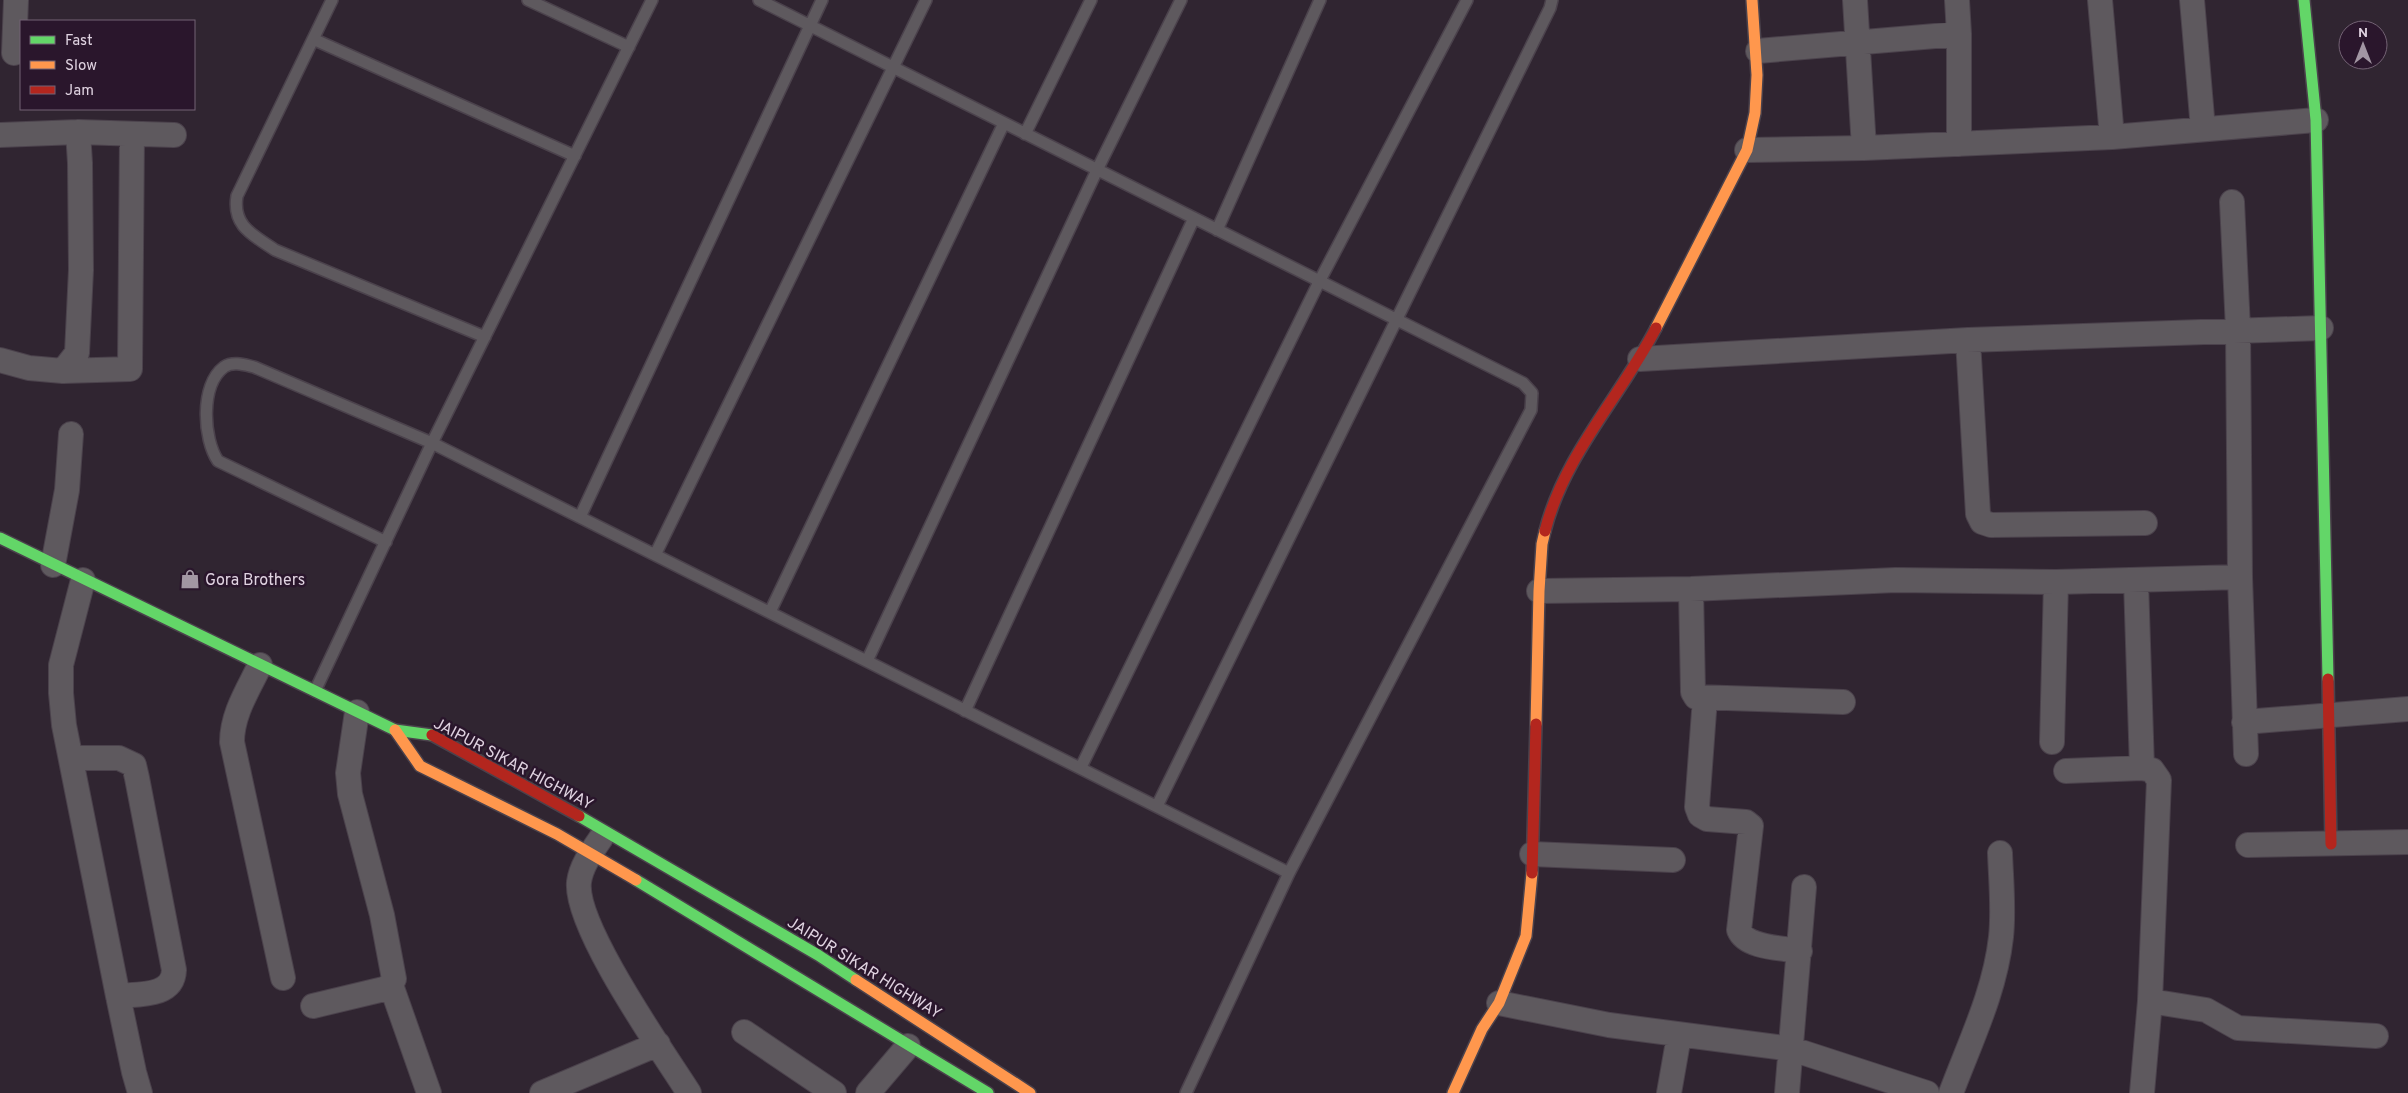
<svg xmlns="http://www.w3.org/2000/svg" width="2408" height="1093" viewBox="0 0 2408 1093" font-family="Overpass,sans-serif">
	<rect width="100%" height="100%" fill="#302531"/>
	<g fill="none" stroke-linecap="round" stroke-linejoin="round">
		<defs>
			<path id="lane" d="M 332,0 L 237,196 C 232,226 253,235 275,250 L 485,337
				M 528,0 L 629,47
				M 759,0 L 1523,383 L 1532,393 L 1531,410 L 1289,873 L 1186,1093
				M 313,39 L 575,156
				M 1025,134 L 1091,0
				M 1217,230 L 1320,0
				M 580,517 L 822,0
				M 386,542 L 218,461 C 203,439 200,385 224,367 C 233,361 245,365 254,367 L 432,443 L 1289,873
				M 655,555 L 926,0
				M 770,612 L 1004,123
				M 867,661 L 1097,170 L 1181,0
				M 315,691 L 432,443 L 652,0
				M 965,711 L 1194,218
				M 1081,767 L 1319,282 L 1467,0
				M 1157,806 L 1550,8 L 1552,0"/>
			<path id="street" d="M 1855,0 L 1864,148
				M 2100,0 L 2112,137
				M 2192,0 L 2203,129
				M 1959,34 L 1959,144
				M 1758,51 L 1959,34 L 1957,0
				M 14,53 L 16,0
				M 0,135 L 78,132 L 174,135
				M 1747,150 L 1864,148 L 2112,137 L 2316,120
				M 2232,202 L 2238,329 L 2240,577 L 2246,754
				M 1968,340 L 1978,514 L 1982,522 L 1991,525 L 2145,523
				M 1640,359 L 1968,340 L 2321,328
				M 0,360 L 29,368 L 63,371 L 77,353 L 81,270 L 80,163 L 78,132
				M 63,371 L 130,369 L 132,134
				M 53,565 L 67,490 L 71,434
				M 83,580 L 61,665 L 61,693 L 64,725 L 118,996 L 134,1072 L 140,1093
				M 2136,581 L 2142,768
				M 1691,589 L 1693,692 L 1696,697 L 1843,702
				M 1539,591 L 1691,589 L 1896,580 L 2056,582 L 2240,577
				M 260,665 C 248,690 232,714 232,742 L 283,978
				M 1705,698 L 1697,807 L 1700,815 L 1707,819 L 1746,822 L 1751,826 L 1739,930 C 1746,948 1782,948 1800,951
				M 2244,722 L 2408,709
				M 2052,742 L 2056,582
				M 71,758 L 119,758 L 134,765 L 137,778 L 174,970 C 173,997 139,994 118,996
				M 2066,771 L 2142,768 L 2152,770 L 2159,780 L 2150,1001 L 2142,1093
				M 601,838 C 592,851 581,866 579,882 C 574,926 663,1052 689,1093
				M 2248,845 L 2408,842
				M 1532,854 L 1673,860
				M 391,985 L 429,1093
				M 2150,1001 L 2206,1010 L 2238,1028 L 2376,1036
				M 1499,1003 L 1609,1025 L 1792,1049 L 1927,1093
				M 313,1006 L 384,989 L 391,985 L 394,979 L 382,915 L 350,794 L 348,773 L 357,712
				M 744,1032 L 834,1093
				M 542,1093 L 658,1044
				M 868,1093 L 908,1046
				M 1669,1093 L 1679,1036
				M 1787,1093 L 1804,887
				M 1951,1093 C 1970,1042 1995,992 2001,937 C 2004,910 2001,881 2000,853"/>
			<path id="fast" d="M 2304,0 L 2316,120 L 2328,679
				M 0,538 L 395,730 L 432,735
				M 579,816 L 818,955 L 856,980
				M 636,880 L 988,1093"/>
			<path id="slow" d="M 1656,328 L 1747,150 L 1755,113 L 1757,75 L 1752,0
				M 1536,724 L 1539,591 L 1542,544 L 1545,531
				M 395,730 L 420,766 L 557,834 L 636,880
				M 856,980 L 1030,1093
				M 1453,1093 L 1482,1029 L 1499,1003 L 1526,936 L 1532,873"/>
			<path id="jam" d="M 1545,531 C 1564,455 1621,396 1656,328
				M 2328,679 L 2331,844
				M 432,735 L 579,816
				M 1532,873 L 1536,724"/>
		</defs>
		<use href="#lane" stroke="#4b424c" stroke-width="14"/>
		<use href="#street" stroke="#4b424c" stroke-width="26"/>
		<use href="#fast" stroke="#4b424c" stroke-width="14"/>
		<use href="#slow" stroke="#4b424c" stroke-width="14"/>
		<use href="#jam" stroke="#4b424c" stroke-width="14"/>
		<use href="#lane" stroke="#5e595e" stroke-width="11"/>
		<use href="#street" stroke="#5e595e" stroke-width="24"/>
		<use href="#fast" stroke="#63d668" stroke-width="11"/>
		<use href="#slow" stroke="#ff974d" stroke-width="11"/>
		<use href="#jam" stroke="#b3261e" stroke-width="11"/>
	</g>
	<defs>
		<symbol id="shop-bare" viewBox="-9 -9 18 18"><path d="M-5-2.5h2.3a2.7 3.5 0 0 1 5.4 0H5L5.5 6h-11ZM-1.5-2.5h3a1.5 2.3 0 0 0-3 0Z" fill="#a296a3" stroke="#2a162c" stroke-width="2.5" paint-order="stroke"/></symbol>
	</defs>
	<g fill-rule="evenodd">
		<use href="#shop-bare" x="176" y="565" width="28" height="28"/>
	</g>
	<g text-anchor="middle" stroke-width="5" stroke-linejoin="round" paint-order="stroke">
		<g font-size="16" fill="#e0d3e1" stroke="#2a162c" text-anchor="start">
			<text x="205" y="585">Gora Brothers</text>
		</g>
		<g font-size="16" fill="#e0d3e1" stroke="#2a162c">
			<text transform="translate(514 763) rotate(28)" y="6">JAIPUR SIKAR HIGHWAY</text>
			<text transform="translate(865 967) rotate(32)" y="6">JAIPUR SIKAR HIGHWAY</text>
		</g>
	</g>
	<rect x="20" y="20" width="175" height="90" fill="#2a162c" stroke="#736274"/>
	<rect x="30" y="36" width="25" height="8" fill="#63d668" stroke="#736274"/>
	<text x="65" y="45" font-size="15" fill="#e0d3e1">Fast</text>
	<rect x="30" y="61" width="25" height="8" fill="#ff974d" stroke="#736274"/>
	<text x="65" y="70" font-size="15" fill="#e0d3e1">Slow</text>
	<rect x="30" y="86" width="25" height="8" fill="#b3261e" stroke="#736274"/>
	<text x="65" y="95" font-size="15" fill="#e0d3e1">Jam</text>
	<g transform="translate(2363 45)"><circle r="24" fill="#2a162c" stroke="#736274"/>
	<path d="M0-4L9 19L0 12L-9 19Z" fill="#a296a3"/>
	<text y="-8" font-size="14" font-weight="bold" text-anchor="middle" fill="#e0d3e1">N</text>
	</g>
</svg>
